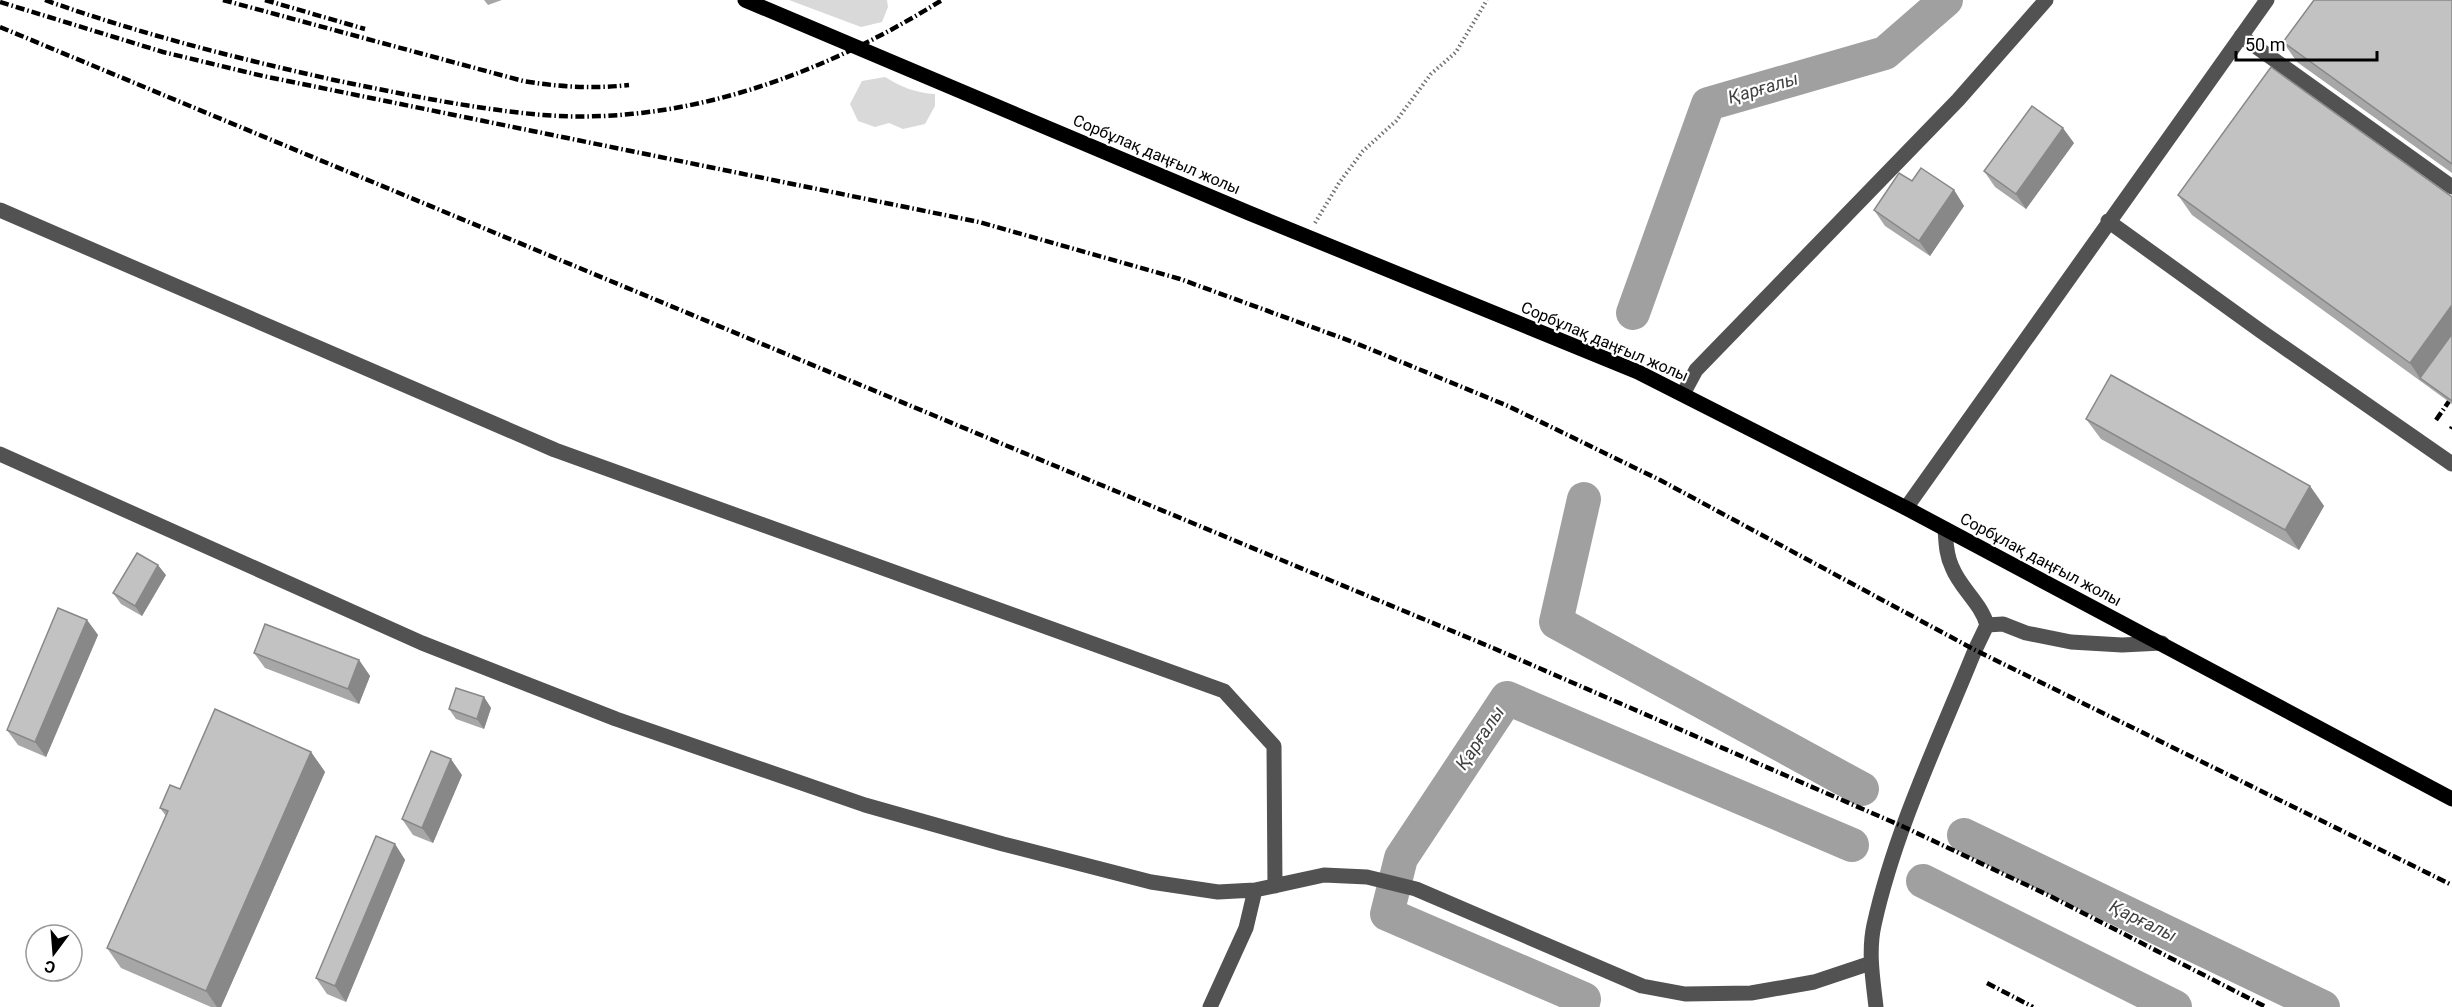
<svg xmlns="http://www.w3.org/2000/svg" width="2452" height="1007" viewBox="0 0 2452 1007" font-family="Roboto,sans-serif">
	<rect width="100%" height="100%" fill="#fff"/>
	<path fill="#d9d9d9" d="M 789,0 L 887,0 L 888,7 L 882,22 L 861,27 Z
		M 885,77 C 901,87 916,93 935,94 L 935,106 L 925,124 L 903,129 L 889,123 L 875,127 L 858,121 L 850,104 L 862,81 Z"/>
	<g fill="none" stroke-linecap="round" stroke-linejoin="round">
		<path stroke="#a0a0a0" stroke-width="34" d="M 1633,313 L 1708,104 L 1885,53 L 1946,0
			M 1584,499 L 1556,622 L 1862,789
			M 1964,835 L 2323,1007
			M 1923,881 L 2175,1007
			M 1582,1007 L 1584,999 L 1387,914 L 1401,858 L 1507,698 L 1852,845"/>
		<path stroke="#747474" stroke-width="4" stroke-dasharray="1.5 3" stroke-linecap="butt" d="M 1315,223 L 1339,183 L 1363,151 L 1396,121 L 1431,74 L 1456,52 L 1487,0"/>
		<path stroke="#525252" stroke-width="15" d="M 2241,36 L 2452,187
			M 0,210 L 555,450 L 1224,691 L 1274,746 L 1275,886
			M 2108,221 L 2262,332 L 2452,464
			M 1683,394 L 1696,370 L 1958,100 L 2046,0
			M 0,454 L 422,643 L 616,719 L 865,805 L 1003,844 L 1151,882 L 1218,892 L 1255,890 L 1324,875 L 1367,877 L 1416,889 L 1642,986 L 1685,994 L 1751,993 L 1814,982 L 1871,963
			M 1906,508 L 2267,0
			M 1987,625 L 2003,624 L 2026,633 L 2071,642 L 2122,645 L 2162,643
			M 1210,1007 L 1246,928 L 1255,890
			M 1876,1007 C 1873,980 1868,952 1874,925 C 1895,830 1939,739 1975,650 L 1987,625 C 1981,603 1960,588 1952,567 C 1946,555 1946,542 1945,529"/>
		<path stroke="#000" stroke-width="15" d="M 745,0 L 1249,213 L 1638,372 L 1906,508 L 2452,799"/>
		<path stroke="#000" stroke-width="4.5" stroke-dasharray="9 3 1.5 3" stroke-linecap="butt" d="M 45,0 C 140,34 236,58 334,80 C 403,94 473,109 543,115 C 684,126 824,74 942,0
			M 223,0 L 523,81 C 559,87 592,89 629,85
			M 265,0 L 365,29
			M 0,2 L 163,52 L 263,76 L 979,222 L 1180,279 L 1353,342 L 1508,406 L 1660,480 L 1975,650 L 2452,885
			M 0,27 L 1493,648 L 1904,827 L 2050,896 L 2266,1007
			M 2436,420 L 2452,397
			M 2451,429 L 2452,427
			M 1987,983 L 2033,1007"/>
	</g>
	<path fill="#a7a7a7" d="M 484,0 L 502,0 L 488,5 Z
		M 2452,0 L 2452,173 L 2297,62 L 2283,42 Z
		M 2074,143 L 2026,209 L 1995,187 L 1984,171 Z
		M 1912,181 L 1954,190 L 1964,206 L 1930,256 L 1885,226 L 1874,210 Z
		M 2178,195 L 2452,197 L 2452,404 L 2192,215 Z
		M 2086,419 L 2310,486 L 2324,506 L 2299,550 L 2101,439 Z
		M 166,575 L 142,616 L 121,604 L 113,593 Z
		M 87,620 L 98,635 L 46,757 L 18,745 L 7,730 Z
		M 254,653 L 359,660 L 370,676 L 359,704 L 265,668 Z
		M 484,697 L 491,708 L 484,729 L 456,719 L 449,709 Z
		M 311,752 L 325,772 L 221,1007 L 211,1007 L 121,968 L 107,948 L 166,816 L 160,808 L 180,789 Z
		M 462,775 L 433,843 L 413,835 L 402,819 Z
		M 395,844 L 405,860 L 346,1002 L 327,994 L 316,978 Z"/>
	<path fill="#888" d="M 2063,128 L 2074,143 L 2026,209 L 2016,194 Z
		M 1954,190 L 1964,206 L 1930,256 L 1919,241 Z
		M 2452,305 L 2452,345 L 2420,378 L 2410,363 Z
		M 2310,486 L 2324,506 L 2299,550 L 2285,530 Z
		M 158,565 L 166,575 L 142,616 L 135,606 Z
		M 87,620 L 98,635 L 46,757 L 35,742 Z
		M 359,660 L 370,676 L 359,704 L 348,689 Z
		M 484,697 L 491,708 L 484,729 L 477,719 Z
		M 311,752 L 325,772 L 221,1007 L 217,1007 L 206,991 Z
		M 451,759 L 462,775 L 433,843 L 422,828 Z
		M 395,844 L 405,860 L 346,1002 L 335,986 Z"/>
	<path fill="#c2c2c2" stroke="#888" stroke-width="1.5" d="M 2314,0 L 2452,0 L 2452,164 L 2283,42 Z
		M 2271,67 L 2452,197 L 2452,305 L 2410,363 L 2178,195 Z
		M 2032,106 L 2063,128 L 2016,194 L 1984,171 Z
		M 1921,168 L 1954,190 L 1919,241 L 1874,210 L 1899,173 L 1912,181 Z
		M 2452,334 L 2452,401 L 2420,378 Z
		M 2111,375 L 2310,486 L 2285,530 L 2086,419 Z
		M 137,553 L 158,565 L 135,606 L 113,593 Z
		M 58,608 L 87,620 L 35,742 L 7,730 Z
		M 265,624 L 359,660 L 348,689 L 254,653 Z
		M 456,688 L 484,697 L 477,719 L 449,709 Z
		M 215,709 L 311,752 L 206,991 L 107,948 L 168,811 L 160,808 L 170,785 L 180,789 Z
		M 431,751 L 451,759 L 422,828 L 402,819 Z
		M 376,836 L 395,844 L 335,986 L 316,978 Z"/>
	<g text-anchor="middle" stroke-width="4.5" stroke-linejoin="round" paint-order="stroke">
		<g font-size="16" fill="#000" stroke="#fff">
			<text transform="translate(1157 154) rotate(23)" y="6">Сорбұлақ даңғыл жолы</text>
			<text transform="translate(1605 341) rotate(23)" y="6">Сорбұлақ даңғыл жолы</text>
			<text transform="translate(2041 559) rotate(28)" y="6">Сорбұлақ даңғыл жолы</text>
		</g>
		<g font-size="18" font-style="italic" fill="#414141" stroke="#fff">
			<text transform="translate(1763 88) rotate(-16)" y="6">Қарғалы</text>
			<text transform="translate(1480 738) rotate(-56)" y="6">Қарғалы</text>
			<text transform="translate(2143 921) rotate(26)" y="6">Қарғалы</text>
		</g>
	</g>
	<g transform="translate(54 953) rotate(196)"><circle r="28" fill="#ffffff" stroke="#999999" stroke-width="1.5"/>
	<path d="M0-4.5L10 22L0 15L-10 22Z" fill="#000000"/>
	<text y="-9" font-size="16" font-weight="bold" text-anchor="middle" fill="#000000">С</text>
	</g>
	<path d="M2236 51v9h141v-9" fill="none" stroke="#000000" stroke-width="3"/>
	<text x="2245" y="51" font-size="18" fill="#000000" stroke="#ffffff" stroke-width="4.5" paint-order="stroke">50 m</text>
</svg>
